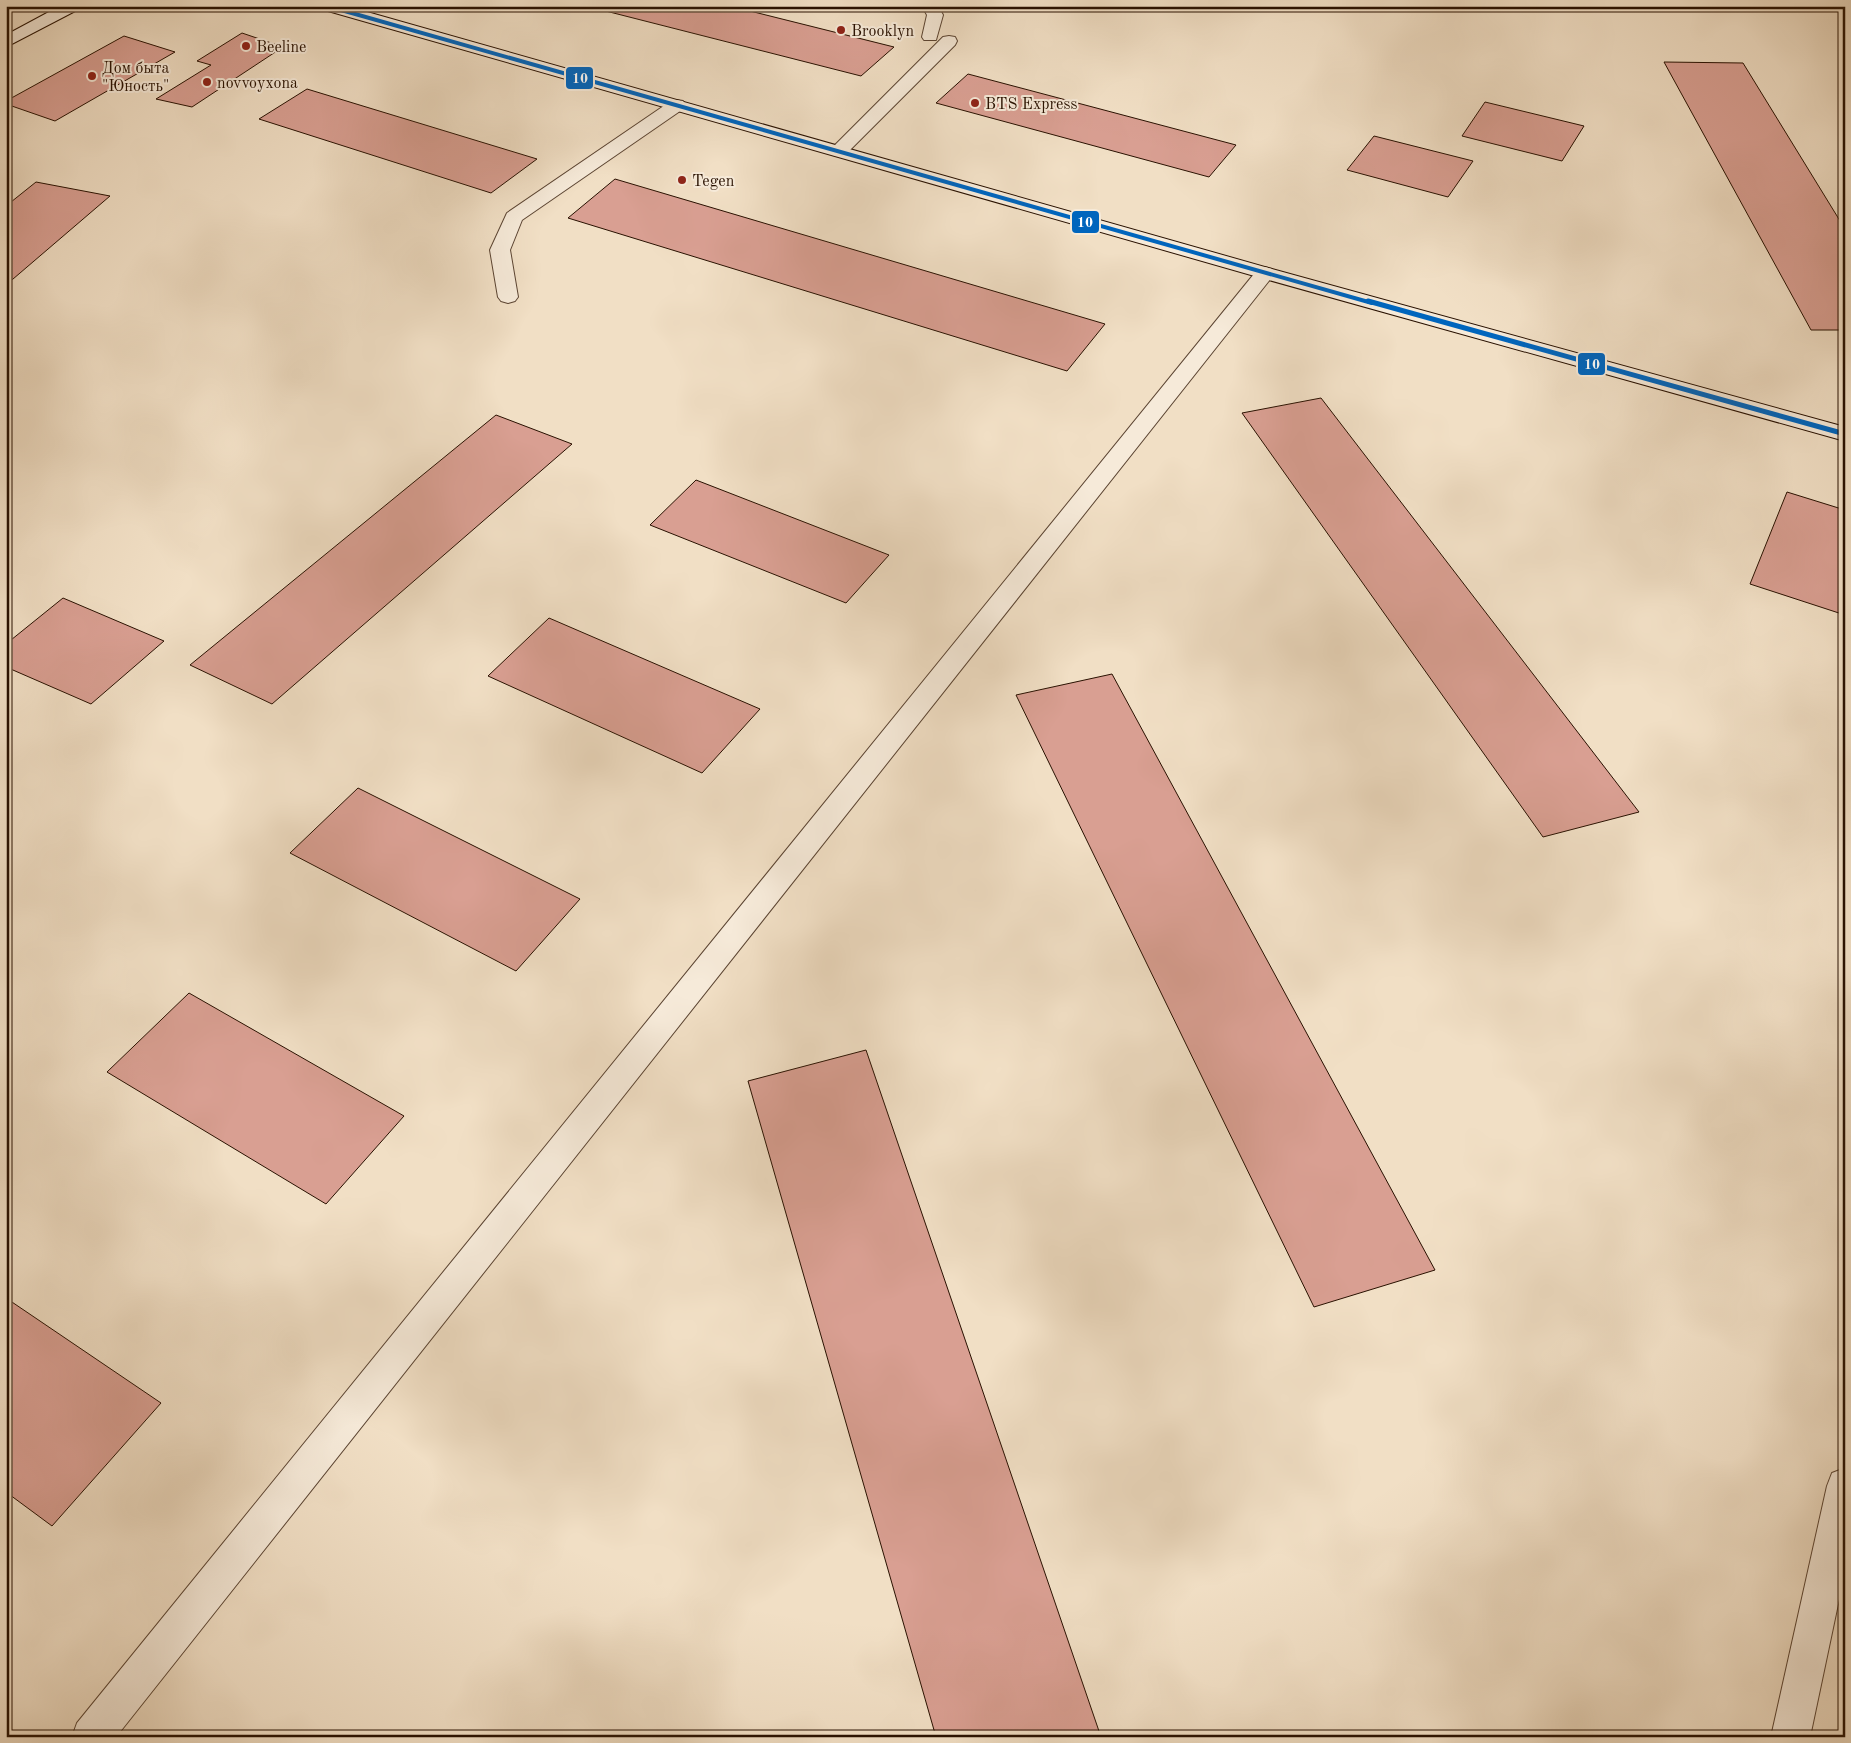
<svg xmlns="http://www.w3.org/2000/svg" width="1851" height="1743" viewBox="0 0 1851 1743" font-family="'Old Standard TT',serif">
	<rect width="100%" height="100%" fill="#f1dfc5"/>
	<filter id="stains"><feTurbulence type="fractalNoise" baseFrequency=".004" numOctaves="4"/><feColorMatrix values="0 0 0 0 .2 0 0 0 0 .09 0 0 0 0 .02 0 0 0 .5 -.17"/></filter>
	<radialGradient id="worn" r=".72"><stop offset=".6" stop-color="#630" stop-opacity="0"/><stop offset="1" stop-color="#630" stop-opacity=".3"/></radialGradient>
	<path fill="#d99f92" stroke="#291101" d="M 586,6 L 730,6 L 894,47 L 861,76 Z
		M 242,33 L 283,47 L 192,107 L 156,99 L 211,65 L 197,61 Z
		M 124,36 L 175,52 L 55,121 L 6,104 L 6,101 Z
		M 1664,62 L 1743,63 L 1845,229 L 1845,330 L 1811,330 Z
		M 968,74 L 1236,145 L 1209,177 L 936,103 Z
		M 307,89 L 537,159 L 491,193 L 259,119 Z
		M 1485,102 L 1584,126 L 1562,161 L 1462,136 Z
		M 1374,136 L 1473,161 L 1448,197 L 1347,170 Z
		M 615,179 L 1105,324 L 1067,371 L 568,218 Z
		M 36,182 L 110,196 L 6,285 L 6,206 Z
		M 1321,398 L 1639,812 L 1543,837 L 1242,413 Z
		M 496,415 L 572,444 L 272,704 L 190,665 Z
		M 696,480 L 889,555 L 846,603 L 650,525 Z
		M 1787,492 L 1845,510 L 1845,615 L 1750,584 Z
		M 63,598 L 164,641 L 91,704 L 6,667 L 6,644 Z
		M 549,618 L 760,709 L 702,773 L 488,676 Z
		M 1112,674 L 1435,1270 L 1314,1307 L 1016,695 Z
		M 358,788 L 580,899 L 516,971 L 290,853 Z
		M 189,993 L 404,1116 L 326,1204 L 107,1072 Z
		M 866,1050 L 1101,1737 L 936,1737 L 748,1081 Z
		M 6,1298 L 161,1403 L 52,1526 L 6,1492 Z"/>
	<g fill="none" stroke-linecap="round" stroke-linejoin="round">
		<defs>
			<path id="lane" d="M 922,6 L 938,6 L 943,15 L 936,40 L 924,40 L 922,37 L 927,15 Z
				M 949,36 L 955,37 L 957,41 L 955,45 L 845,155 L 839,156 L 833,155 L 830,151 L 833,147 L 943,37 Z
				M 677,100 L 683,101 L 686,105 L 683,109 L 522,220 L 510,250 L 518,297 L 515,301 L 508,303 L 501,301 L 498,297 L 490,250 L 507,213 L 671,101 Z
				M 1265,267 L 1272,269 L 1275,273 L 1272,277 L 116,1737 L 72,1737 L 77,1723 L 1258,269 Z"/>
			<path id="street" d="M 1845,1468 L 1845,1571 L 1810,1737 L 1771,1737 L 1827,1486 L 1832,1473 Z"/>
			<path id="secondary" d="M 60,6 L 81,6 L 79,9 L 6,47 L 6,35 Z
				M 319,6 L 346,6 L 1272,269 L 1845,427 L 1845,441 L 1258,277 L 321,9 Z"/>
		</defs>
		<use href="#lane" stroke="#5b4432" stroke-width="2"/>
		<use href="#street" stroke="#5b4432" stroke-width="2"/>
		<use href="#secondary" stroke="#291101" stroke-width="2"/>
		<use href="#lane" fill="#f6ead9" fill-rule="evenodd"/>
		<use href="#street" fill="#f6ead9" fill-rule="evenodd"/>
		<use href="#secondary" fill="#f6ead9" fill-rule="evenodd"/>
		<defs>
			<path id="bus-1-far1" d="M 327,6 L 1372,303"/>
			<path id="bus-1" d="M 1368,301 L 1845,434"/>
		</defs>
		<use href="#bus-1-far1" stroke="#f6ead9" stroke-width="6"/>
		<use href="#bus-1" stroke="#f6ead9" stroke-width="8"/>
		<use href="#bus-1-far1" stroke="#0065bd" stroke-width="4"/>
		<use href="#bus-1" stroke="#0065bd" stroke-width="5"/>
	</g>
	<g fill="#8f2418" stroke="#f6ead9" stroke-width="2">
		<circle cx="841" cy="30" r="5"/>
		<circle cx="246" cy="46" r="5"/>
		<circle cx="92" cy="76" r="5"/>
		<circle cx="207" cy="82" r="5"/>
		<circle cx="975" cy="103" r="5"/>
		<circle cx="682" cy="180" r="5"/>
	</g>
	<g text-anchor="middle" stroke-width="4" stroke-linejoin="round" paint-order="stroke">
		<g font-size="16" fill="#291101" stroke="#f6ead9" text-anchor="start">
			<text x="851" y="36">Brooklyn</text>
			<text x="256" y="52">Beeline</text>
			<text x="102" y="73">Дом быта<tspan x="102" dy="18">"Юность"</tspan></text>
			<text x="217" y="88">novvoyxona</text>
			<text x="985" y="109">BTS Express</text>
			<text x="692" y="186">Tegen</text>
		</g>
	</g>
	<g stroke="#f6ead9" stroke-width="2">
		<rect x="565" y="66" width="29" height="24" rx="5" fill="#0065bd"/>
		<rect x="1071" y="210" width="29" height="24" rx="5" fill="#0065bd"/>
		<rect x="1577" y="352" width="29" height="24" rx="5" fill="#0065bd"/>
	</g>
	<g font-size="14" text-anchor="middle" font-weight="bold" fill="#fff">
		<text x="580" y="83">10</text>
		<text x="1085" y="227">10</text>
		<text x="1592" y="369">10</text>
	</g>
	<rect width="1851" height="1743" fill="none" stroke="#f1dfc5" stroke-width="25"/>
	<rect x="8" y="8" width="1836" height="1728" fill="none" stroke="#291101" stroke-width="2.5"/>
	<rect x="12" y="12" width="1826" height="1718" fill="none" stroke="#291101"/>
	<rect width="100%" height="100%" filter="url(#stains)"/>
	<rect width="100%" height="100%" fill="url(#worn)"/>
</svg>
